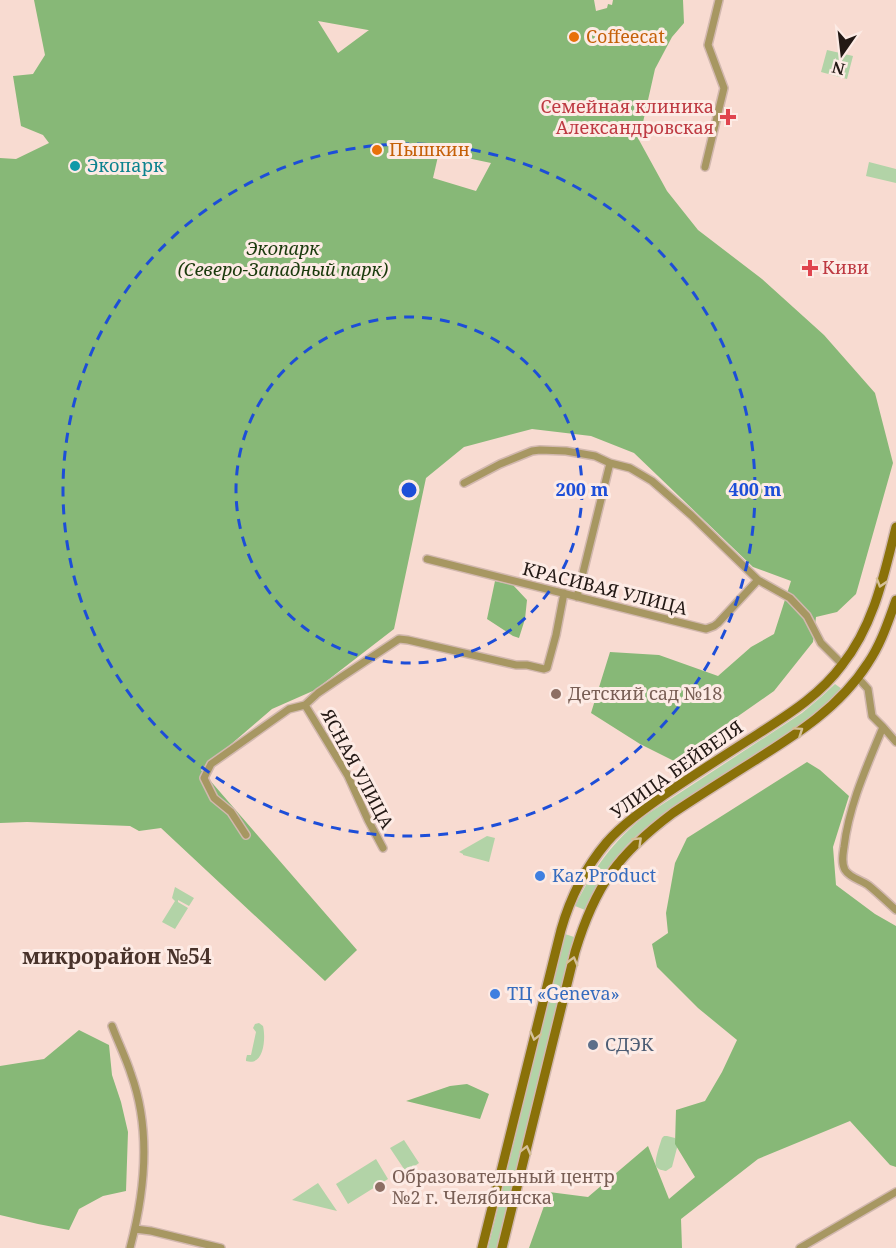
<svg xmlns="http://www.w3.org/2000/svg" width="896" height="1248" viewBox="0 0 896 1248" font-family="'Noto Serif',serif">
	<rect width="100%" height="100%" fill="#f8dbd1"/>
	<path fill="#b2d3a7" d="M 827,50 L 853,56 L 847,79 L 821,72 Z
		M 869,162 L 896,169 L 896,183 L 866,176 Z
		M 835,684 L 842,689 C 801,729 752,757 704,788 C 677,805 649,822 627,845 C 609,864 596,887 585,910 L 575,906 C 594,868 612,842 646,815 L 802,713 L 821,697 Z
		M 487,836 L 495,838 L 489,862 L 463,855 L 463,854 L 459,852 Z
		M 175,887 L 194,898 L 189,906 L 178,900 L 178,902 L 188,908 L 175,929 L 162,922 L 175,901 L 172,898 Z
		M 565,934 L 574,937 L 497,1248 L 488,1248 Z
		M 255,1024 L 259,1023 L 263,1026 C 266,1038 264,1067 246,1061 L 246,1059 L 247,1055 L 251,1055 L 256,1032 L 253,1028 Z
		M 664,1136 L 667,1136 L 675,1138 L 678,1144 L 672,1167 L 666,1171 C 662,1170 658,1170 656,1166 C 654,1161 660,1144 662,1138 Z
		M 404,1140 L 419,1163 L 406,1172 L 390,1148 Z
		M 376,1159 L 388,1179 L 348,1204 L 336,1184 Z
		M 318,1183 L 337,1211 L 292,1200 Z"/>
	<path fill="#87b877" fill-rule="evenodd" d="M 34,0 L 594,0 L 596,11 L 607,8 L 608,4 L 612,5 L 613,0 L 683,0 L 684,23 L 672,37 L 655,69 L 639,140 L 667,191 L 698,230 L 762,279 L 824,335 L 875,393 L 893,463 L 856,594 L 837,612 L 816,617 L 813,642 L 774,691 L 674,761 L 640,744 L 591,713 L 610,652 L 659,655 L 718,676 L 751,647 L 774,634 L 791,581 L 753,567 L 634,453 L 591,436 L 532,429 L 464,447 L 426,478 L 394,629 L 315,690 L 272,709 L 201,770 L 357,950 L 325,981 L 161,828 L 139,831 L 130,826 L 27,822 L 0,823 L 0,158 L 16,159 L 49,143 L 43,135 L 21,126 L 13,76 L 33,74 L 45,55 ZM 318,21 L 368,30 L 369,30 L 338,53 ZM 439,152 L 491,163 L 476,191 L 433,178 Z
		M 495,581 L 513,585 L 527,600 L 525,619 L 519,638 L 513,636 L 487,619 Z
		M 807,762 L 820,770 L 849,796 L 833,847 L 836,885 L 875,914 L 896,926 L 896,1167 L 890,1165 L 850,1121 L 758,1159 L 681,1219 L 682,1248 L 529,1248 L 549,1192 L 588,1197 L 648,1146 L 669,1199 L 695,1177 L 675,1144 L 676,1110 L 705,1101 L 722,1072 L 737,1040 L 698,1008 L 657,967 L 652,944 L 668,933 L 666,913 L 675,863 L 687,838 Z
		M 79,1030 L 109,1045 L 112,1075 L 121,1102 L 128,1132 L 126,1191 L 103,1196 L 79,1209 L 69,1230 L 38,1224 L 0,1215 L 0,1066 L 44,1059 Z
		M 467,1084 L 489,1094 L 480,1119 L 406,1101 L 450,1086 Z"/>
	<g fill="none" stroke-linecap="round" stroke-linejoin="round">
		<defs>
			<path id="street" d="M 705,167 L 724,88 L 708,45 L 719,0
				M 464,483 L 500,464 L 532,451 L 540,450 L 566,451 L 595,456 L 610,463 L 630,468 L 652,481 L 691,515 L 758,580 L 790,598 L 807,616 L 821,643 L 843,665
				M 427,559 L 706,629 L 714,626 L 718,623 L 758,580
				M 577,597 L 610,463
				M 858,678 L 868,689 L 872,716 L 883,727 C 867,766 849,805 844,847 C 843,854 841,863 845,870 C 850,878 861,880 868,885 C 878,893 887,902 896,910
				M 305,705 L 348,776 L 368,820 L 383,848
				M 883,727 L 896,742
				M 246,835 L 231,812 L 214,798 L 204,778 L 211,764 L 289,709 L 305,705 L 318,693 L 340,678 L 399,639 L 408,640 L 516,665 L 527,665 L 544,669 L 547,668 L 556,635 L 564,593
				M 112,1026 C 118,1042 126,1058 131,1074 C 151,1129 145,1192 130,1248
				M 135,1229 L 151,1231 L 221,1248
				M 800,1248 L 896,1192"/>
			<path id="secondary" d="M 482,1248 L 561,930 C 570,898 585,868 607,842 C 624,823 646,808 667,793 C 697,773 728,753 758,734 C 789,714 820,695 842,665 C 874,625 884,575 896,527
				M 502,1248 L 575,952 C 595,886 618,854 673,813 C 700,795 727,778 754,761 C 797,734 840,707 868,663 C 881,644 888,622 896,600"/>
		</defs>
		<use href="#street" stroke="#d2b8af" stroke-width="10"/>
		<use href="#secondary" stroke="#d2b8af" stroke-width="12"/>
		<use href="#street" stroke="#a79762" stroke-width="7"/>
		<use href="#secondary" stroke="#8a7109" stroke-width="9"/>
	</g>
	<defs><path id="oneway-chevron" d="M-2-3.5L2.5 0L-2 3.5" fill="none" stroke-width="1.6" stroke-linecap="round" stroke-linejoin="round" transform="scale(1.5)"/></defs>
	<g stroke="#d5c098">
		<use href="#oneway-chevron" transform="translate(881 583) rotate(107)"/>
		<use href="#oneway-chevron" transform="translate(799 731) rotate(-34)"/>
		<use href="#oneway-chevron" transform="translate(638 841) rotate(-44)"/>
		<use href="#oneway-chevron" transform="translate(573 961) rotate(-75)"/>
		<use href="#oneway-chevron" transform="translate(535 1036) rotate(104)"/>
		<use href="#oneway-chevron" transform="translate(526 1150) rotate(-76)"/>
	</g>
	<g fill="none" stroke="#1d4ed8" stroke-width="3" stroke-dasharray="10 8">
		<circle cx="409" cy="490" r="173"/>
		<circle cx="409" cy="490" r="346"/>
	</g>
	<g fill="#e8710a" stroke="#fdebe5" stroke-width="2">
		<circle cx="574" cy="37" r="6"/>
		<circle cx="377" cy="150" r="6"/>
	</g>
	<g fill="#e0444e" stroke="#fdebe5" stroke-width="2">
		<path d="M725 108h6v6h6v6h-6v6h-6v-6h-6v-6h6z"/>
		<path d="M807 259h6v6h6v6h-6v6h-6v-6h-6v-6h6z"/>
	</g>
	<circle fill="#0f9aa8" stroke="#fdebe5" stroke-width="2" cx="75" cy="166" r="6"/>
	<g fill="#8d6e63" stroke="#fdebe5" stroke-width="2">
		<circle cx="556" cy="694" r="6"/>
		<circle cx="380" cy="1187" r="6"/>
	</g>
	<g fill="#3f7fe0" stroke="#fdebe5" stroke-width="2">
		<circle cx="540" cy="876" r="6"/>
		<circle cx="495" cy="994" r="6"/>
	</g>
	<circle fill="#5c6f8a" stroke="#fdebe5" stroke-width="2" cx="593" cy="1045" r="6"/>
	<g text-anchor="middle" stroke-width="6" stroke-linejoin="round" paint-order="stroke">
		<g font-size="18" fill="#c56008" stroke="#fdebe5" text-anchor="start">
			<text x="586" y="43">Coffeecat</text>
			<text x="389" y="156">Пышкин</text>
		</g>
		<g font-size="18" fill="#be3a42" stroke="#fdebe5" text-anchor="end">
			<text x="714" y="113">Семейная клиника<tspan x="714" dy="21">Александровская</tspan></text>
			<text x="822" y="274" text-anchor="start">Киви</text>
		</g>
		<g font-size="18" fill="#0d838f" stroke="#fdebe5" text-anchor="start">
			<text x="87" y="172">Экопарк</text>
		</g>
		<g font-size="18" font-style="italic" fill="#1a3a0c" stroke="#fdebe5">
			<text x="283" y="255">Экопарк<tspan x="283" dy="21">(Северо-Западный парк)</tspan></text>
		</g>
		<g font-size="18" fill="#231915" stroke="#fdebe5">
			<text transform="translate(605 589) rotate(14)" y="6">КРАСИВАЯ УЛИЦА</text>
			<text transform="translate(357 769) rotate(62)" y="6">ЯСНАЯ УЛИЦА</text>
			<text transform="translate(677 770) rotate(-35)" y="6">УЛИЦА БЕЙВЕЛЯ</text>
		</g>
		<g font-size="18" fill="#785e54" stroke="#fdebe5" text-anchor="start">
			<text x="568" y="700">Детский сaд №18</text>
			<text x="392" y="1183">Образовательный центр<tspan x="392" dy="21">№2 г. Челябинска</tspan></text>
		</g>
		<g font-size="18" fill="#366cbe" stroke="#fdebe5" text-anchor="start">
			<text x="552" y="882">Kaz Product</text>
			<text x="507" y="1000">ТЦ «Geneva»</text>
		</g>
		<g font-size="18" fill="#4e5e75" stroke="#fdebe5" text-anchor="start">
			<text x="605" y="1051">СДЭК</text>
		</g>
		<g font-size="21" font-weight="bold" fill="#49332b" stroke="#fdebe5">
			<text x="117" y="964">микрорайон №54</text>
		</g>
	</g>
	<circle cx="409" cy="490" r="9" fill="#1d4ed8" stroke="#fdebe5" stroke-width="3"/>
	<g font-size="18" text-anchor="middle" font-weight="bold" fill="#1d4ed8" stroke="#fdebe5" stroke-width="6" stroke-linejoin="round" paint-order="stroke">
		<text x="582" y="496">200 m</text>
		<text x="755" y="496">400 m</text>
	</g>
	<g transform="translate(842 54) rotate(194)" stroke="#fdebe5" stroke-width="4.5" paint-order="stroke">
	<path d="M0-4.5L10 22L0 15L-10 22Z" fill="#231915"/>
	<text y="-9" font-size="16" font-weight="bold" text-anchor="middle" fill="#231915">N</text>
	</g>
</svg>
